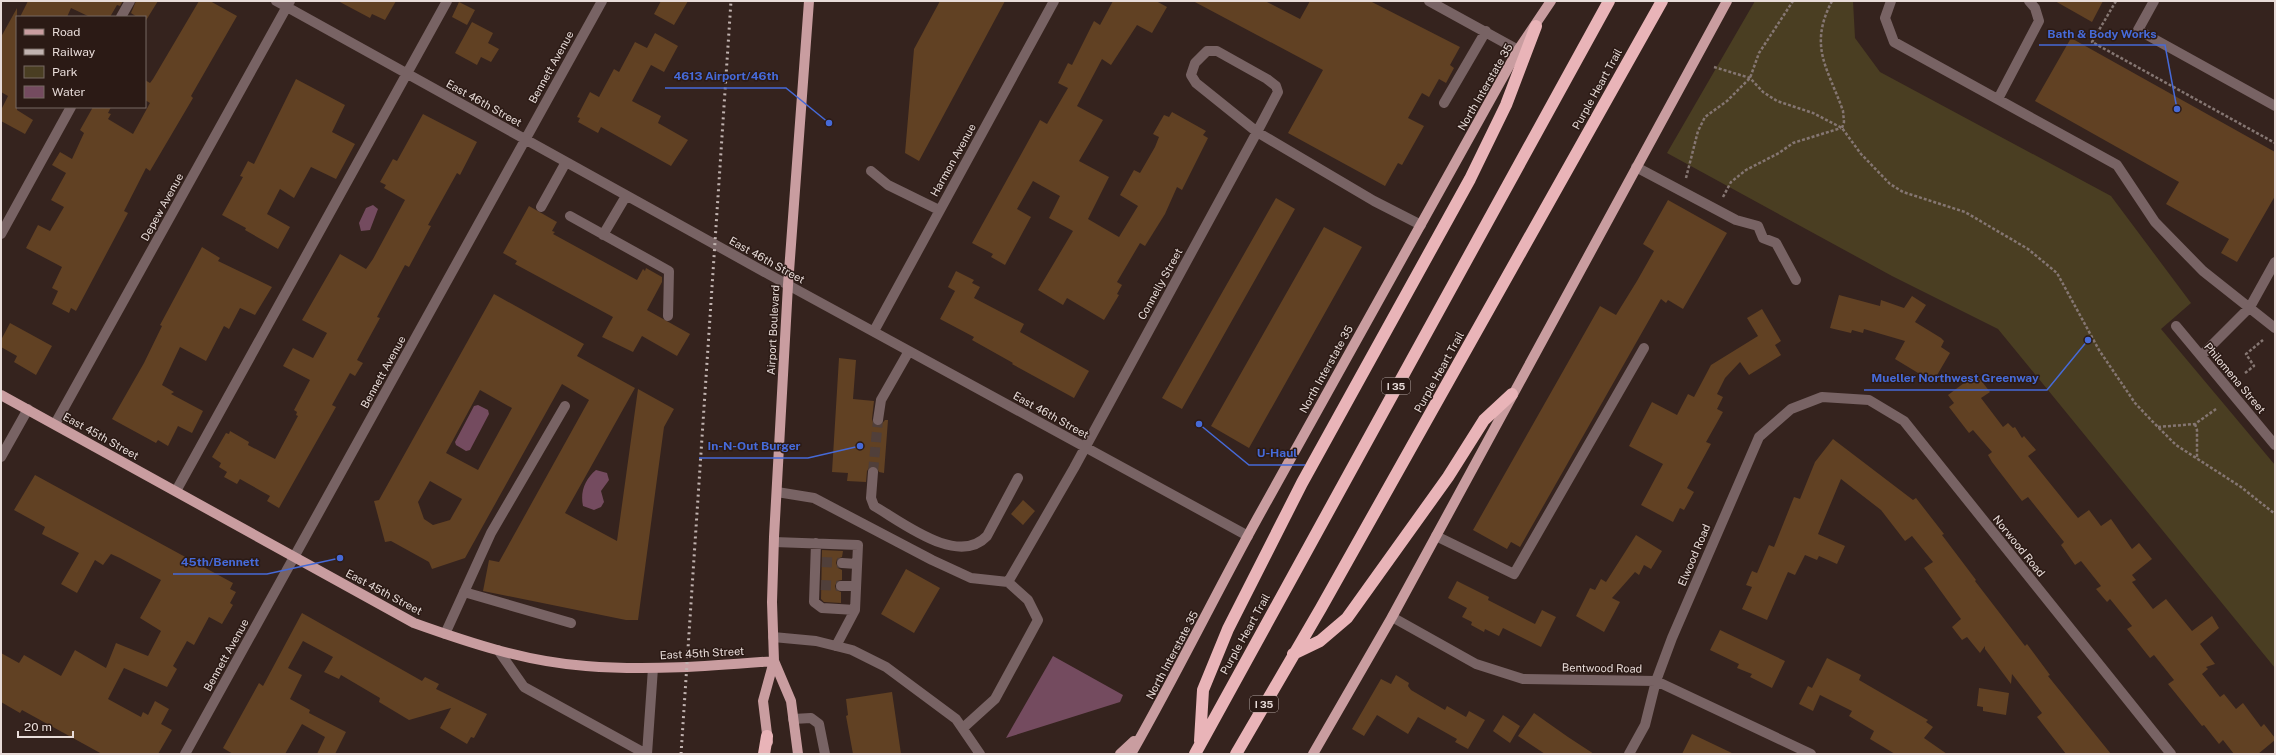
<svg xmlns="http://www.w3.org/2000/svg" width="2276" height="755" viewBox="0 0 2276 755" font-family="'Public Sans',sans-serif">
	<rect width="100%" height="100%" fill="#35231e"/>
	<path fill="#4a3e22" d="M 1755,1 L 1853,1 L 1855,38 L 1880,72 L 2111,196 L 2191,303 L 2161,329 L 2275,465 L 2275,668 L 1998,329 L 1892,276 L 1667,153 Z"/>
	<path fill="#744b5f" d="M 373,205 L 378,209 L 370,230 L 361,231 L 359,223 L 366,208 Z
		M 478,405 L 488,410 L 489,414 L 470,450 L 466,451 L 456,445 L 455,442 L 474,406 Z
		M 596,470 L 607,473 L 609,480 L 601,491 L 604,502 L 601,507 L 594,510 L 583,506 C 580,492 585,479 596,470 Z
		M 1053,656 L 1123,695 L 1120,702 L 1006,738 Z"/>
	<path fill="#614123" fill-rule="evenodd" d="M 28,1 L 123,1 L 120,6 L 117,5 L 110,17 L 90,17 L 71,8 L 67,17 L 20,17 Z
		M 136,1 L 158,1 L 145,22 L 145,17 L 137,17 L 131,13 Z
		M 199,1 L 210,1 L 237,16 L 191,96 L 193,98 L 150,171 L 146,168 L 124,211 L 128,213 L 76,311 L 71,308 L 69,313 L 52,304 L 58,291 L 52,288 L 62,267 L 26,248 L 38,225 L 50,231 L 64,207 L 51,200 L 66,173 L 52,165 L 60,152 L 72,159 L 84,133 L 80,130 L 93,107 L 111,107 L 108,113 L 111,114 L 108,119 L 133,134 L 150,103 L 145,100 L 145,80 L 150,83 L 153,79 Z
		M 338,1 L 396,1 L 385,20 L 372,14 L 370,18 Z
		M 661,1 L 688,1 L 674,25 L 654,14 Z
		M 940,1 L 1005,1 L 919,161 L 905,153 L 914,49 Z
		M 1113,1 L 1156,1 L 1167,7 L 1152,33 L 1137,25 L 1111,65 L 1102,59 L 1077,106 L 1103,120 L 1079,161 L 1109,177 L 1088,219 L 1119,237 L 1138,206 L 1120,195 L 1134,170 L 1140,173 L 1155,147 L 1159,137 L 1153,134 L 1164,115 L 1169,117 L 1172,112 L 1206,131 L 1203,135 L 1208,138 L 1182,190 L 1177,187 L 1165,214 L 1145,246 L 1140,243 L 1117,282 L 1122,285 L 1117,294 L 1119,295 L 1104,320 L 1067,298 L 1063,305 L 1038,290 L 1073,231 L 1049,218 L 1060,196 L 1033,181 L 1017,209 L 1031,217 L 1005,265 L 991,257 L 993,254 L 972,243 L 1040,120 L 1047,124 L 1068,88 L 1058,83 L 1068,63 L 1072,65 L 1094,21 L 1100,25 Z
		M 1193,1 L 1265,1 L 1300,19 L 1310,1 L 1370,1 L 1460,47 L 1450,65 L 1454,68 L 1446,83 L 1439,79 L 1429,97 L 1422,93 L 1408,118 L 1424,126 L 1402,165 L 1398,163 L 1385,186 L 1288,133 L 1323,70 Z
		M 2055,1 L 2103,1 L 2092,22 Z
		M 459,2 L 475,10 L 467,25 L 452,17 Z
		M 17,8 L 17,110 L 33,120 L 25,134 L 1,121 L 1,110 L 8,96 L 1,92 L 1,37 Z
		M 472,22 L 493,33 L 488,43 L 499,49 L 491,62 L 481,57 L 477,65 L 455,53 Z
		M 655,33 L 678,46 L 664,72 L 651,65 L 632,101 L 661,116 L 658,123 L 688,140 L 671,166 L 601,127 L 598,133 L 578,122 L 580,118 L 577,117 L 590,92 L 599,97 L 614,69 L 619,72 L 635,42 L 647,48 Z
		M 2071,38 L 2275,152 L 2275,196 L 2237,262 L 2221,253 L 2229,239 L 2166,204 L 2179,182 L 2035,101 Z
		M 296,79 L 345,105 L 332,132 L 355,144 L 336,179 L 311,167 L 294,198 L 280,189 L 267,214 L 290,227 L 278,249 L 245,230 L 246,228 L 222,215 L 243,177 L 240,176 L 248,161 L 254,164 Z
		M 423,114 L 477,142 L 460,175 L 457,173 L 428,225 L 431,226 L 409,267 L 405,265 L 377,317 L 380,318 L 357,360 L 363,363 L 355,376 L 350,373 L 332,405 L 336,407 L 279,508 L 267,501 L 270,496 L 240,479 L 237,484 L 224,477 L 227,472 L 219,467 L 221,463 L 212,457 L 226,433 L 229,434 L 230,431 L 249,442 L 248,445 L 275,459 L 298,416 L 296,415 L 297,412 L 294,410 L 310,380 L 283,366 L 293,348 L 313,358 L 327,333 L 302,320 L 340,254 L 366,269 L 373,259 L 405,200 L 384,188 L 386,185 L 380,182 L 393,159 L 397,161 Z
		M 1276,198 L 1295,209 L 1182,409 L 1162,398 Z
		M 1668,200 L 1727,233 L 1683,309 L 1668,300 L 1666,303 L 1661,299 L 1520,547 L 1511,542 L 1507,549 L 1473,530 L 1600,306 L 1616,315 L 1637,281 L 1654,251 L 1643,244 Z
		M 529,206 L 557,222 L 552,231 L 555,232 L 553,234 L 637,280 L 643,269 L 645,271 L 646,268 L 662,277 L 662,282 L 647,310 L 690,334 L 677,356 L 642,336 L 633,352 L 602,337 L 613,317 L 515,264 L 517,261 L 503,253 Z
		M 1324,227 L 1362,247 L 1249,448 L 1211,426 Z
		M 202,247 L 220,258 L 218,261 L 272,287 L 255,315 L 240,308 L 229,329 L 224,326 L 206,361 L 180,347 L 162,385 L 174,392 L 171,394 L 203,411 L 192,433 L 178,426 L 168,446 L 158,440 L 156,443 L 112,419 L 144,363 L 162,326 L 160,325 Z
		M 956,271 L 974,280 L 972,283 L 980,287 L 974,298 L 1024,324 L 1020,332 L 1089,371 L 1074,398 L 1012,364 L 1013,363 L 972,340 L 974,337 L 940,319 L 955,291 L 948,287 Z
		M 494,294 L 584,344 L 577,356 L 635,388 L 565,513 L 617,541 L 638,389 L 674,409 L 664,427 L 638,620 L 626,620 L 483,591 L 489,560 L 499,562 L 589,400 L 562,384 L 465,558 L 432,569 L 429,562 L 391,541 L 385,542 L 374,501 L 379,500 ZM 480,390 L 512,408 L 478,470 L 446,453 ZM 430,481 L 462,499 L 450,520 L 433,525 L 424,519 L 418,502 Z
		M 1839,295 L 1880,306 L 1881,300 L 1904,308 L 1912,296 L 1926,305 L 1915,322 L 1941,338 L 1944,341 L 1941,347 L 1950,353 L 1933,382 L 1895,359 L 1905,341 L 1864,329 L 1863,333 L 1852,330 L 1851,333 L 1830,328 Z
		M 1762,309 L 1781,341 L 1775,345 L 1781,355 L 1749,375 L 1740,362 L 1725,378 L 1717,394 L 1723,397 L 1717,409 L 1723,412 L 1706,442 L 1711,444 L 1687,488 L 1694,492 L 1684,510 L 1680,508 L 1673,522 L 1641,505 L 1663,464 L 1629,446 L 1652,402 L 1677,415 L 1688,394 L 1694,397 L 1711,365 L 1758,336 L 1747,318 Z
		M 10,323 L 52,346 L 36,375 L 14,362 L 17,356 L 1,347 L 1,340 Z
		M 839,358 L 856,360 L 853,399 L 874,401 L 872,419 L 874,425 L 880,426 L 885,420 L 888,420 L 884,473 L 879,472 L 876,466 L 870,466 L 867,471 L 866,482 L 847,481 L 848,473 L 832,472 Z
		M 1976,374 L 1990,392 L 1981,398 L 2003,427 L 2008,423 L 2013,428 L 2015,427 L 2022,438 L 2024,436 L 2036,450 L 2028,456 L 2078,518 L 2089,510 L 2101,526 L 2111,519 L 2132,549 L 2139,543 L 2152,559 L 2132,575 L 2136,580 L 2132,582 L 2153,609 L 2166,599 L 2192,631 L 2212,616 L 2219,628 L 2200,644 L 2215,664 L 2206,667 L 2208,669 L 2202,674 L 2220,697 L 2224,694 L 2236,709 L 2243,703 L 2261,727 L 2264,724 L 2275,738 L 2275,740 L 2258,754 L 2234,754 L 2223,740 L 2219,744 L 2204,725 L 2202,726 L 2168,684 L 2174,680 L 2154,655 L 2150,658 L 2127,629 L 2132,626 L 2110,599 L 2107,602 L 2096,589 L 2101,586 L 2081,561 L 2075,565 L 2061,545 L 2064,542 L 2028,497 L 2022,501 L 1992,462 L 1988,455 L 1992,452 L 1973,430 L 1969,433 L 1949,407 L 1954,403 L 1948,395 Z
		M 1833,439 L 1913,500 L 1916,498 L 1944,534 L 1942,535 L 1976,580 L 1975,581 L 2025,646 L 2027,644 L 2050,675 L 2048,676 L 2111,754 L 2066,754 L 2037,717 L 2042,713 L 2012,674 L 2011,684 L 1985,649 L 1985,646 L 1980,653 L 1967,637 L 1962,640 L 1952,627 L 1961,619 L 1924,568 L 1933,562 L 1912,536 L 1905,541 L 1881,510 L 1841,479 L 1818,534 L 1845,546 L 1837,564 L 1819,556 L 1817,560 L 1805,555 L 1795,575 L 1788,572 L 1767,620 L 1742,609 L 1752,587 L 1746,585 L 1752,571 L 1757,573 L 1769,545 L 1774,547 L 1794,497 L 1800,499 L 1815,462 Z
		M 35,475 L 233,583 L 230,589 L 236,592 L 230,603 L 233,605 L 222,624 L 209,617 L 194,645 L 187,641 L 173,666 L 177,669 L 167,687 L 124,668 L 108,699 L 141,717 L 143,712 L 148,715 L 155,701 L 169,709 L 161,724 L 172,730 L 158,754 L 102,754 L 22,710 L 20,713 L 1,702 L 1,653 L 19,663 L 24,655 L 61,676 L 75,650 L 106,668 L 116,643 L 148,656 L 161,631 L 140,618 L 161,580 L 120,558 L 111,554 L 103,565 L 95,560 L 77,593 L 61,584 L 79,553 L 42,534 L 45,527 L 14,510 Z
		M 1023,500 L 1035,511 L 1023,525 L 1011,514 Z
		M 1636,535 L 1662,551 L 1651,569 L 1644,565 L 1639,575 L 1635,572 L 1612,598 L 1620,602 L 1604,632 L 1576,616 L 1590,588 L 1595,590 L 1601,579 L 1606,582 Z
		M 822,550 L 843,551 L 842,557 L 837,559 L 836,563 L 838,568 L 842,570 L 842,580 L 837,581 L 835,586 L 836,590 L 841,592 L 841,603 L 824,602 L 821,599 Z
		M 906,569 L 940,588 L 914,633 L 881,614 Z
		M 1457,581 L 1489,597 L 1488,600 L 1535,624 L 1542,610 L 1556,617 L 1541,647 L 1503,628 L 1499,636 L 1485,629 L 1484,632 L 1471,625 L 1472,622 L 1462,617 L 1467,608 L 1448,598 Z
		M 302,613 L 422,681 L 425,677 L 439,684 L 436,689 L 487,714 L 474,738 L 471,737 L 467,744 L 440,728 L 451,708 L 409,720 L 379,702 L 380,698 L 341,675 L 339,679 L 324,672 L 333,657 L 303,641 L 288,668 L 302,675 L 290,699 L 310,710 L 309,713 L 346,732 L 335,754 L 317,754 L 325,737 L 302,724 L 285,754 L 233,754 L 223,748 L 259,683 L 263,686 Z
		M 1720,630 L 1785,661 L 1772,688 L 1750,677 L 1752,674 L 1737,668 L 1739,664 L 1710,650 Z
		M 1827,658 L 1861,675 L 1859,680 L 1928,720 L 1926,722 L 1933,727 L 1924,738 L 1947,754 L 1895,754 L 1870,739 L 1874,731 L 1849,716 L 1852,711 L 1820,695 L 1813,711 L 1799,704 L 1808,686 L 1812,688 Z
		M 1396,675 L 1409,683 L 1408,686 L 1411,690 L 1445,710 L 1447,706 L 1466,717 L 1469,711 L 1485,720 L 1468,749 L 1455,742 L 1457,739 L 1418,717 L 1408,734 L 1377,715 L 1364,736 L 1352,729 L 1381,679 L 1391,684 Z
		M 1979,688 L 2009,693 L 2006,715 L 1983,711 L 1983,707 L 1977,706 Z
		M 892,692 L 901,754 L 853,754 L 846,716 L 848,715 L 846,699 Z
		M 1534,713 L 1568,737 L 1594,754 L 1545,754 L 1518,736 Z
		M 1503,715 L 1520,726 L 1510,743 L 1493,731 Z
		M 1692,734 L 1734,754 L 1682,754 Z"/>
	<g fill="none" stroke-linecap="round" stroke-linejoin="round">
		<path stroke="#503f3a" stroke-width="10" stroke-dasharray="10 5" stroke-linecap="butt" d="M 873,472 L 878,420
			M 822,562 L 842,563
			M 821,585 L 841,586"/>
		<path stroke="#857672" stroke-width="2.5" stroke-dasharray="3 2" stroke-linecap="butt" d="M 1832,1 C 1808,47 1828,68 1843,111 L 1844,122 L 1842,128
			M 2116,1 L 2092,42 L 2275,143
			M 1714,67 L 1750,78 L 1763,92 L 1777,101 L 1813,113 L 1842,128 L 1861,154 L 1890,184 L 1903,192 L 1965,212 L 2028,249 L 2057,273 L 2099,350 L 2135,403 L 2151,420 L 2176,445 L 2241,487 L 2275,514
			M 1686,178 L 1698,131 L 1705,117 L 1727,101 L 1750,78 L 1759,53 L 1793,1
			M 1723,197 L 1731,182 L 1746,170 L 1779,153 L 1793,143 L 1841,128
			M 2245,373 L 2254,366 L 2246,354 L 2263,340
			M 2195,424 L 2197,430 L 2197,459
			M 2158,427 L 2195,424 L 2216,409"/>
		<path stroke="#786364" stroke-width="10" d="M 276,1 L 788,285 L 1248,536
			M 1429,1 L 1518,50
			M 1891,1 L 1885,18 L 1894,42 L 2117,165 L 2155,222 L 2203,271 L 2275,328
			M 2154,1 L 2138,30 L 2275,106
			M 121,17 L 130,1
			M 1998,99 L 2039,21 L 2035,8 L 2029,1
			M 1444,103 L 1486,31
			M 1636,167 L 1736,220 L 1758,226 L 1763,238 L 1776,243 L 1796,280
			M 871,171 L 888,185 L 939,210
			M 541,207 L 566,162
			M 570,216 L 669,271 L 668,316
			M 1,234 L 71,107
			M 603,235 L 626,196
			M 2176,326 L 2275,445
			M 874,331 L 1054,1
			M 2201,356 L 2250,307 L 2275,262
			M 878,420 L 881,400 L 909,351
			M 55,424 L 290,1
			M 1,457 L 28,409
			M 873,472 L 871,498 L 874,506 C 902,522 958,567 987,536 L 1018,478
			M 176,491 L 447,1
			M 777,492 L 814,498 L 932,560 L 971,578 L 1008,582 L 1028,600 L 1038,620 L 995,699 L 963,728
			M 1436,536 L 1514,574 L 1644,348
			M 774,542 L 858,545 L 855,610 L 836,646
			M 816,543 L 814,602 L 822,608 L 855,610
			M 842,563 L 857,564
			M 1008,582 L 1074,468 L 1257,132 L 1278,92 L 1276,86 L 1267,79 L 1217,51 L 1207,51 L 1195,63 L 1191,75 L 1196,83 L 1257,132 L 1374,201 L 1421,225
			M 841,586 L 856,586
			M 464,592 L 571,623
			M 1392,617 L 1476,664 L 1523,679 L 1656,681 L 1811,754
			M 445,634 L 491,533 L 565,406
			M 773,637 L 816,641 L 852,650 L 886,667 L 956,719 L 980,754
			M 498,650 L 524,687 L 646,754
			M 793,719 L 811,718 L 819,724 L 825,754
			M 185,754 L 602,1
			M 647,754 L 653,668
			M 1629,754 L 1645,725 L 1656,681 L 1672,638 L 1759,437 L 1791,409 L 1822,397 L 1869,400 L 1904,421 L 2171,754"/>
		<path stroke="#c99da0" stroke-width="10" d="M 1,395 L 414,623 C 470,643 527,662 586,666 C 649,671 711,666 774,661
			M 774,661 L 791,701 L 798,754
			M 768,742 L 763,701 L 774,661 L 772,602 L 774,537 L 788,285 L 809,1
			M 1120,754 L 1134,741
			M 1131,754 C 1175,677 1214,597 1257,519 C 1343,363 1431,207 1518,50 L 1551,1
			M 1313,754 L 1392,617 L 1727,1"/>
		<path stroke="#e9b4b8" stroke-width="12" d="M 1293,654 L 1320,641 L 1347,618 L 1448,477 L 1484,420 L 1512,394
			M 1200,741 L 1203,690 L 1228,629 L 1302,483 L 1470,179 L 1506,105 L 1536,26
			M 764,754 L 767,736
			M 1195,754 L 1609,1
			M 1236,754 L 1321,608 L 1662,1"/>
		<path stroke="#c1b3b0" stroke-width="3" stroke-dasharray="2 4" stroke-linecap="butt" d="M 681,754 L 731,1"/>
	</g>
	<g text-anchor="middle" stroke-width="3" stroke-linejoin="round" paint-order="stroke">
		<g fill="#2b1a15" stroke="#afa29e" stroke-width="1">
			<rect x="1382" y="378" width="28" height="16" rx="3"/>
			<rect x="1250" y="696" width="28" height="16" rx="3"/>
		</g>
		<g font-size="10" font-weight="bold" fill="#e8dcd9">
			<text x="1396" y="390">I 35</text>
			<text x="1264" y="708">I 35</text>
		</g>
		<g font-size="11" fill="#e8dcd9" stroke="#2b1a15">
			<text transform="translate(551 67) rotate(-61)" y="4">Bennett Avenue</text>
			<text transform="translate(1485 87) rotate(-60)" y="4">North Interstate 35</text>
			<text transform="translate(1597 89) rotate(-61)" y="4">Purple Heart Trail</text>
			<text transform="translate(484 103) rotate(29)" y="4">East 46th Street</text>
			<text transform="translate(953 160) rotate(-61)" y="4">Harmon Avenue</text>
			<text transform="translate(162 207) rotate(-61)" y="4">Depew Avenue</text>
			<text transform="translate(767 260) rotate(29)" y="4">East 46th Street</text>
			<text transform="translate(1160 284) rotate(-61)" y="4">Connelly Street</text>
			<text transform="translate(773 330) rotate(-87)" y="4">Airport Boulevard</text>
			<text transform="translate(1326 369) rotate(-61)" y="4">North Interstate 35</text>
			<text transform="translate(383 372) rotate(-61)" y="4">Bennett Avenue</text>
			<text transform="translate(1439 372) rotate(-61)" y="4">Purple Heart Trail</text>
			<text transform="translate(2235 378) rotate(50)" y="4">Philomena Street</text>
			<text transform="translate(1051 415) rotate(29)" y="4">East 46th Street</text>
			<text transform="translate(101 436) rotate(29)" y="4">East 45th Street</text>
			<text transform="translate(2019 546) rotate(51)" y="4">Norwood Road</text>
			<text transform="translate(1694 555) rotate(-67)" y="4">Elwood Road</text>
			<text transform="translate(384 592) rotate(28)" y="4">East 45th Street</text>
			<text transform="translate(1245 634) rotate(-61)" y="4">Purple Heart Trail</text>
			<text transform="translate(702 653) rotate(-3)" y="4">East 45th Street</text>
			<text transform="translate(226 655) rotate(-61)" y="4">Bennett Avenue</text>
			<text transform="translate(1172 655) rotate(-62)" y="4">North Interstate 35</text>
			<text transform="translate(1602 668) rotate(1)" y="4">Bentwood Road</text>
		</g>
	</g>
	<path fill="none" stroke="#466ad8" stroke-width="1.5" d="M2177 109L2165 45H2039M829 123L786 88H665M2088 340L2047 390H1864M860 446L808 458H699M1199 424L1249 465H1305M340 558L267 574H173"/>
	<g fill="#466ad8" stroke="#2b1a15" stroke-width="1.5">
		<circle cx="2177" cy="109" r="4"/>
		<circle cx="829" cy="123" r="4"/>
		<circle cx="2088" cy="340" r="4"/>
		<circle cx="860" cy="446" r="4"/>
		<circle cx="1199" cy="424" r="4"/>
		<circle cx="340" cy="558" r="4"/>
	</g>
	<g font-size="12" text-anchor="middle" font-weight="bold" fill="#466ad8" stroke="#2b1a15" stroke-width="3" stroke-linejoin="round" paint-order="stroke">
		<text x="2102" y="38">Bath &amp; Body Works</text>
		<text x="726" y="80">4613 Airport/46th</text>
		<text x="1955" y="382">Mueller Northwest Greenway</text>
		<text x="754" y="450">In-N-Out Burger</text>
		<text x="1277" y="457">U-Haul</text>
		<text x="220" y="566">45th/Bennett</text>
	</g>
	<rect width="2276" height="755" fill="none" stroke="#e8dcd9" stroke-width="4"/>
	<rect x="16" y="16" width="130" height="92" fill="#2b1a15" stroke="#776863"/>
	<rect x="24" y="29" width="20" height="6" fill="#c99da0" stroke="#776863"/>
	<text x="52" y="36" font-size="12" fill="#e8dcd9">Road</text>
	<rect x="24" y="49" width="20" height="6" fill="#c1b3b0" stroke="#776863"/>
	<text x="52" y="56" font-size="12" fill="#e8dcd9">Railway</text>
	<rect x="24" y="66" width="20" height="12" fill="#4a3e22" stroke="#776863"/>
	<text x="52" y="76" font-size="12" fill="#e8dcd9">Park</text>
	<rect x="24" y="86" width="20" height="12" fill="#744b5f" stroke="#776863"/>
	<text x="52" y="96" font-size="12" fill="#e8dcd9">Water</text>
	<path d="M18 731v6h55v-6" fill="none" stroke="#e8dcd9" stroke-width="2"/>
	<text x="24" y="731" font-size="12" fill="#e8dcd9" stroke="#2b1a15" stroke-width="3" paint-order="stroke">20 m</text>
</svg>
